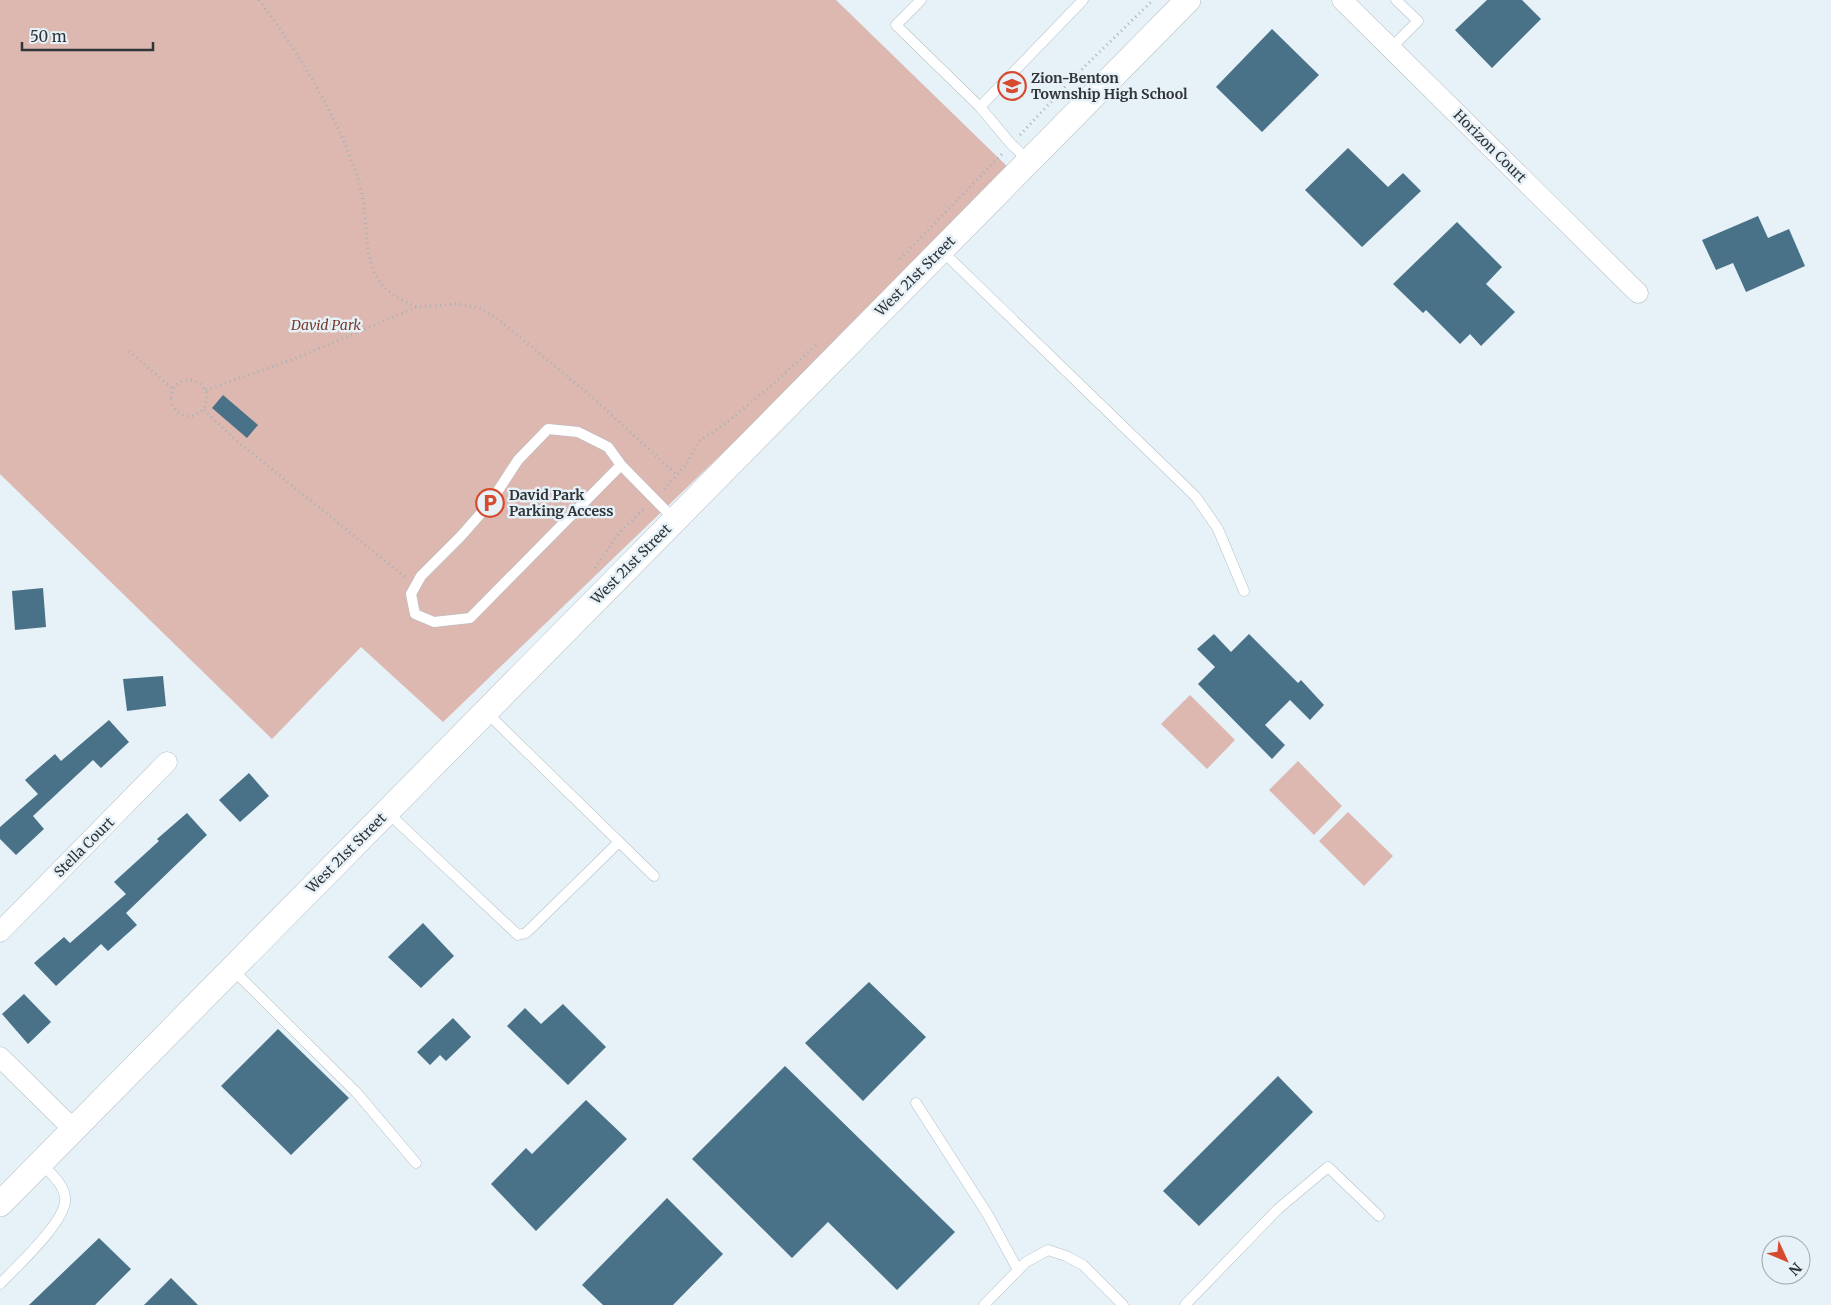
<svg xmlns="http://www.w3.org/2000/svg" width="1831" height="1305" viewBox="0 0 1831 1305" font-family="Merriweather,serif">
	<rect width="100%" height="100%" fill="#e6f1f8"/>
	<path fill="#dcb8b0" d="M 0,0 L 836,0 L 1014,173 L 443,722 L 361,647 L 272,739 L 0,474 Z
		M 1190,695 L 1235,740 L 1207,769 L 1161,724 Z
		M 1298,761 L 1342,806 L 1314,835 L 1269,790 Z
		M 1348,812 L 1393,856 L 1364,886 L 1319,841 Z"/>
	<path fill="#497188" d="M 1487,0 L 1522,0 L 1541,19 L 1492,68 L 1455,30 Z
		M 1272,29 L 1319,75 L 1262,132 L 1216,87 Z
		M 1348,148 L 1388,187 L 1403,173 L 1421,191 L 1362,247 L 1305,190 Z
		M 1758,216 L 1768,238 L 1789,229 L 1805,266 L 1746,292 L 1733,263 L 1716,270 L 1702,240 Z
		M 1457,222 L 1502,267 L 1486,284 L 1515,312 L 1481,346 L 1470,334 L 1460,344 L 1426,310 L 1423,313 L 1393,284 Z
		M 223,395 L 258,425 L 247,438 L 212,408 Z
		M 43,588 L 46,627 L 15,630 L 12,591 Z
		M 1214,634 L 1231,652 L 1249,634 L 1298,683 L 1301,680 L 1324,705 L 1310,720 L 1290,700 L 1265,725 L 1285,745 L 1272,759 L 1198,684 L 1215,667 L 1197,649 Z
		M 163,676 L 166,706 L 127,711 L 123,679 Z
		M 109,720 L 129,742 L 101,768 L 93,760 L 33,816 L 44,829 L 16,855 L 0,839 L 0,827 L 38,794 L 25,780 L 55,754 L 61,761 Z
		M 249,773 L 269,796 L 240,822 L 219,800 Z
		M 187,813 L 207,835 L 126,913 L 137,925 L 108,951 L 101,944 L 56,986 L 34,963 L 64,937 L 70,943 L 126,894 L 114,882 L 159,841 L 157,839 Z
		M 423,923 L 454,956 L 421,988 L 388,957 Z
		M 869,982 L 926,1037 L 863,1101 L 805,1043 Z
		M 24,994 L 51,1022 L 28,1044 L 2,1014 Z
		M 563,1004 L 606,1047 L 568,1085 L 507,1026 L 525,1008 L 541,1024 Z
		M 453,1018 L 471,1037 L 446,1061 L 440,1055 L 430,1065 L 417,1052 Z
		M 278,1029 L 349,1098 L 291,1155 L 221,1086 Z
		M 785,1066 L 955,1232 L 897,1290 L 828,1222 L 792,1258 L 692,1159 Z
		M 1278,1076 L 1313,1112 L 1199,1226 L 1163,1191 Z
		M 586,1100 L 627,1139 L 536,1231 L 491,1184 L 526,1148 L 532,1154 Z
		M 667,1198 L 723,1254 L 673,1305 L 603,1305 L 582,1285 Z
		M 99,1238 L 131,1269 L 95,1305 L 29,1305 Z
		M 171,1278 L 198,1305 L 144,1305 Z"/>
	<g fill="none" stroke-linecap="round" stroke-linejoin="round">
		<defs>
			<path id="service" d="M 921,0 L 896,25 L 980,107 L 1083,0
				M 1391,48 L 1418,21 L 1396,0
				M 980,107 L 1011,144 L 1029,161
				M 941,250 L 1196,497 L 1218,529 L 1244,591
				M 621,465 L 608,447 L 578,432 L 548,429 L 518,460 L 490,503 L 461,536 L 421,576 L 411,594 L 415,614 L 434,622 L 470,618 L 621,465 L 675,520
				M 486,712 L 654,876
				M 387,812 L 518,935 L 526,933 L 619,842
				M 232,969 L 356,1092 L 416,1163
				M 916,1103 L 988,1215 L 1018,1270
				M 0,1284 C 15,1268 69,1219 65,1197 C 63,1183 50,1173 41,1163
				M 984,1305 L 1026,1262 L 1048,1250 L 1066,1256 L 1083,1265 L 1123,1305
				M 1185,1305 L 1278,1209 L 1328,1167 L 1379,1216"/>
			<path id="minor" d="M 1342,0 L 1638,293
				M 0,932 L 167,762
				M 0,1057 L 73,1129"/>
			<path id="tertiary" d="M 0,1204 L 1188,0"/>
		</defs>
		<use href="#service" stroke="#b4bfc6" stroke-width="11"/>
		<use href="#minor" stroke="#b4bfc6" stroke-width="21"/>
		<use href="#tertiary" stroke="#b4bfc6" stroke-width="26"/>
		<path stroke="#a9b1b7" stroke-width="3" stroke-dasharray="1 4" stroke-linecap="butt" d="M 259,0 C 300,55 338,116 359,182 C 368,210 363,244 374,272 C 382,290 400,300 417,307
			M 1020,135 L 1076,75 L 1153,0
			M 900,259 L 1002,154
			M 129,351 L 173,389
			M171 398a18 18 0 1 1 36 0a18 18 0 1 1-36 0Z
			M 206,390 L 294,359 L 417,307 L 460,304 L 480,308 L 498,319 L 592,397 L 677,475
			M 204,410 L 238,442 L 405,577
			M 664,489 L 686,465 L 698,442 L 726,423 L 772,385 L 817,344
			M 595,568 L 619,533 L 645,508"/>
		<use href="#service" stroke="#fff" stroke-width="10"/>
		<use href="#minor" stroke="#fff" stroke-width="20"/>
		<use href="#tertiary" stroke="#fff" stroke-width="25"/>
	</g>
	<defs>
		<symbol id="school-ring" viewBox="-11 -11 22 22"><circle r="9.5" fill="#e6f1f8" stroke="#d64a30" stroke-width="1.5"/><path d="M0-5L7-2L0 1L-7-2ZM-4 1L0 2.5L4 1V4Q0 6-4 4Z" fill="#d64a30"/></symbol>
		<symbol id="parking-ring" viewBox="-11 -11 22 22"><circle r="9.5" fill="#e6f1f8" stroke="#d64a30" stroke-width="1.5"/><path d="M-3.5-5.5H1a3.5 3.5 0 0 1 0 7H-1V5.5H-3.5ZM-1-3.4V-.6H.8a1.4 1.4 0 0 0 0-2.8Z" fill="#d64a30"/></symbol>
	</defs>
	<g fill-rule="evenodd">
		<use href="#school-ring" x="996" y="70" width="32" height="32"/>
		<use href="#parking-ring" x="474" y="487" width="32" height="32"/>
	</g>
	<g text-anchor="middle" stroke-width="5" stroke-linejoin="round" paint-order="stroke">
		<g font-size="14" font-weight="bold" fill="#313538" stroke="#e6f1f8" text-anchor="start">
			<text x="1031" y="83">Zion-Benton<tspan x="1031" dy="16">Township High School</tspan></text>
			<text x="509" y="500">David Park<tspan x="509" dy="16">Parking Access</tspan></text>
		</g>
		<g font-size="14" fill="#313538" stroke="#e6f1f8">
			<text transform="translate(1490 146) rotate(45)" y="5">Horizon Court</text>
			<text transform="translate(915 276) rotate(-45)" y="5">West 21st Street</text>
			<text transform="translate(631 564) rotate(-45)" y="5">West 21st Street</text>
			<text transform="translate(84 847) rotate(-45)" y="5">Stella Court</text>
			<text transform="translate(346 853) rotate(-45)" y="5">West 21st Street</text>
		</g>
		<g font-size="14" font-style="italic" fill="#793c30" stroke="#e6f1f8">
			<text x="326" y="330">David Park</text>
		</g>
	</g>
	<g transform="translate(1786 1260) rotate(134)"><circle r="24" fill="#e6f1f8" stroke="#9ea6ab"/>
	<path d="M0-4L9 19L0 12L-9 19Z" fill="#d64a30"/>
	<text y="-8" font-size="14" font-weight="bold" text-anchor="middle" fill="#313538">N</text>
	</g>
	<path d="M22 42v8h131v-8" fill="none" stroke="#313538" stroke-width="2.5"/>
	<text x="30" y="42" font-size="15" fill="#313538" stroke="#e6f1f8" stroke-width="4" paint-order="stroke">50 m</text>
</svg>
